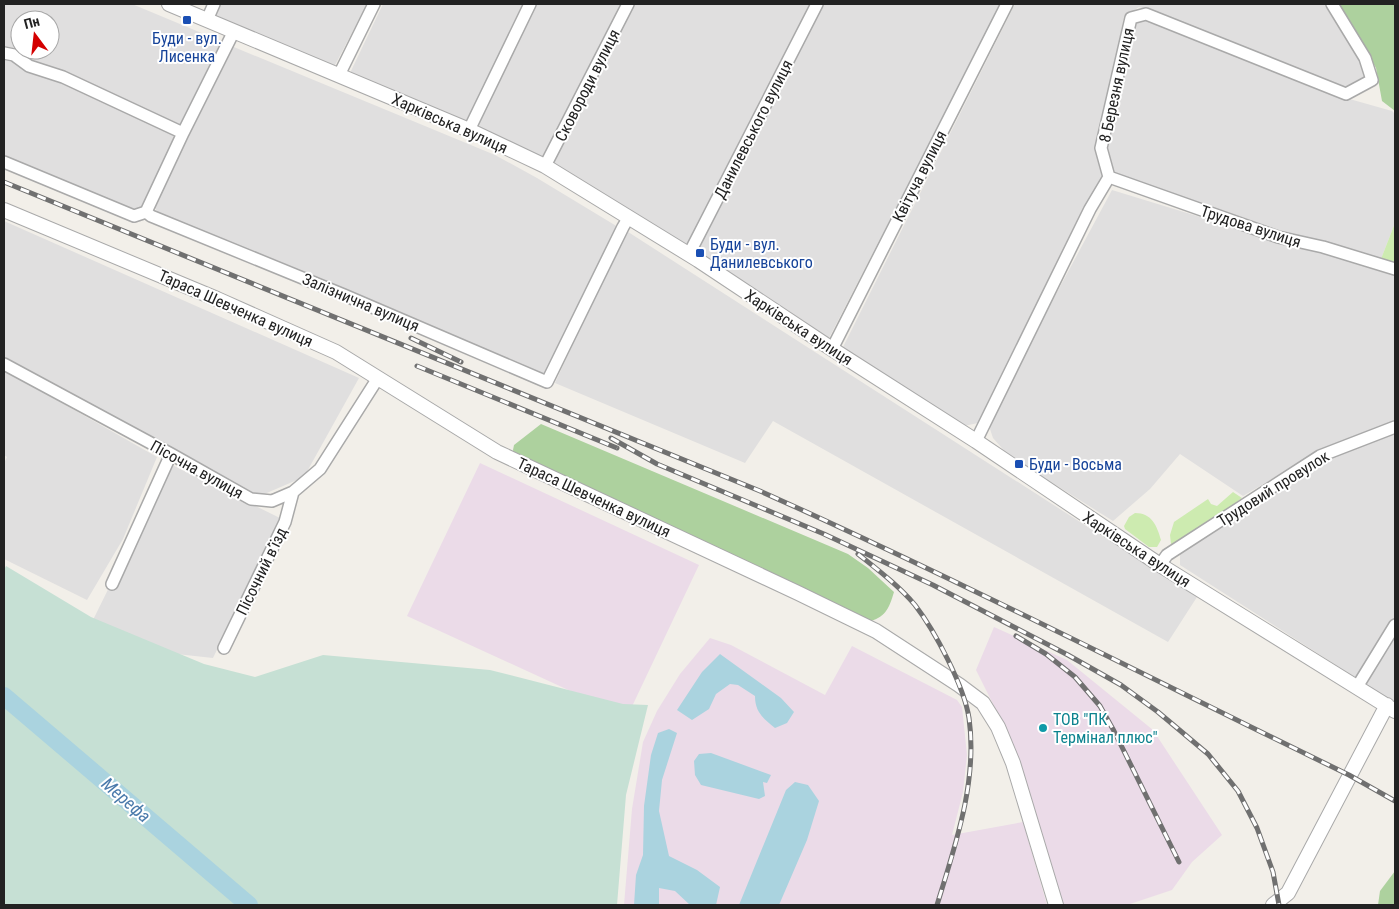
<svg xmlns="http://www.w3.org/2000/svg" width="1399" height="909" viewBox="0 0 1399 909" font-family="'Roboto Condensed',sans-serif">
	<rect width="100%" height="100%" fill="#f2efe9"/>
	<path fill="#e0dfdf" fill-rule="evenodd" d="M 4,4 L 132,4 L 216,39 L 220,48 L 139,212 L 4,157 ZM 20,20 L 50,20 L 50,50 L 20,50 Z
		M 217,4 L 367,4 L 334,67 L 212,15 Z
		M 383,4 L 1001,4 L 828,340 L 540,157 L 350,73 Z
		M 1015,4 L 1324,4 L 1359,60 L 1365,78 L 1342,88 L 1139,7 L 1124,17 L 1097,150 L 1106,177 L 978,423 L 959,427 L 843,347 Z
		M 1146,18 L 1346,98 L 1392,111 L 1395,114 L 1395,223 L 1381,259 L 1280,233 L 1113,175 L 1106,149 L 1133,23 Z
		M 229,45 L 495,155 L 537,178 L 618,227 L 544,376 L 159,215 L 154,206 Z
		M 1112,190 L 1275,240 L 1395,272 L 1395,421 L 1327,447 L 1243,496 L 1180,454 L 1150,489 L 1113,521 L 1008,455 L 993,438 L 990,429 L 991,415 Z
		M 4,221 L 359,378 L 304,477 L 255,498 L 4,362 Z
		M 625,230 L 1197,597 L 1168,642 L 773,421 L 745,463 L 555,383 Z
		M 4,370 L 157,457 L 123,539 L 87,600 L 4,559 L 4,463 L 7,457 L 4,455 Z
		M 1395,431 L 1395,703 L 1180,565 L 1180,554 L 1321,459 Z
		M 170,464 L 280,518 L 213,658 L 158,652 L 92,622 Z"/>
	<path fill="#ebdbe8" d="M 480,463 L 699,565 L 627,717 L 407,616 Z
		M 994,627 L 1067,660 L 1153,730 L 1222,835 L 1192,862 L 1172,890 L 1127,905 L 1063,905 L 1015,748 L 976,670 Z
		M 710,638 L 731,645 L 825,695 L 852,646 L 957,700 L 962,707 L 967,755 L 963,792 L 952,835 L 1023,822 L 1047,905 L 624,905 L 632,809 L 643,742 L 657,711 L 680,674 Z"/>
	<path fill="#cdebb0" d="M 1395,223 L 1395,263 L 1381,259 Z
		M 1233,492 L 1242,498 L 1212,520 L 1173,545 L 1171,544 L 1170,535 L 1174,522 L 1208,499 L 1211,504 L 1217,506 Z
		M 1135,513 C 1152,513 1157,526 1161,540 L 1157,547 L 1149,547 L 1125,529 L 1124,526 L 1129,517 Z"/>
	<path fill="#add19e" d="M 1338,4 L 1395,4 L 1395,111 L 1382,101 L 1376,68 Z
		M 541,424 L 848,554 L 868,568 L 894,592 C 889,609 885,618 867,622 L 515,459 L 513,450 L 514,445 Z
		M 1395,871 L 1395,905 L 1378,905 L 1380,891 Z"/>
	<path fill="#c6e0d4" d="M 6,566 L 91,617 L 204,664 L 255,677 L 323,655 L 490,670 L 623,704 L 648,705 L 626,795 L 617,905 L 4,905 L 4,570 Z"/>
	<path fill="#aad3df" d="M 720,654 L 781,698 L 794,712 L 787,723 L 775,728 C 763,718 755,712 755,696 L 738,685 L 730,684 L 716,694 L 709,709 L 692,720 L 677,710 L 702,672 Z
		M 669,729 L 677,733 L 662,780 L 659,811 L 669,856 L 697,870 L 720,887 L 716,905 L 690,905 L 675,891 L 659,888 L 659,905 L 634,905 L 636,875 L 643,855 L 644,806 L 651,755 L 658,733 Z
		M 711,753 L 771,775 L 767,783 L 763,782 L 765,796 L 759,799 L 701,785 L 695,775 L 694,761 L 699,754 Z
		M 795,782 L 808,785 L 819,801 L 807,840 L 779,905 L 739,905 L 786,790 Z"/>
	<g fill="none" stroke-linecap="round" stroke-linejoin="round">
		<path stroke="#aad3df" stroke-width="18" d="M 4,696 L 249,905"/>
		<defs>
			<path id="minor" d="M 207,20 L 214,4
				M 4,53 L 14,55 L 29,66 L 63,77 L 183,133
				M 339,75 L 374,4
				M 469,130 L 530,4
				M 4,162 L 134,216 L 146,212 L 151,216 L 344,295 L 547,382 L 623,227 L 629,217
				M 545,166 L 628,4
				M 1109,177 L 1278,237 L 1323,247 L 1395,269
				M 146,212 L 183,133 L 234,31
				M 689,254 L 817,4
				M 832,349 L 1007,4
				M 4,364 L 171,454 L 251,499 L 272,501 L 293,492 L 320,469 L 378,378
				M 976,441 L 1090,209 L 1109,177 L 1101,148 L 1131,18 L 1146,14 L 1346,94 L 1372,80 L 1365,58 L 1332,4
				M 1160,565 L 1167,555 L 1320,456 L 1395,427
				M 112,584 L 171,454
				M 224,648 L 285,522 L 293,492
				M 1357,687 L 1395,625"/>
			<path id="tertiary" d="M 169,4 L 469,130 L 545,166 L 698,260 L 832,349 L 976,441 L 1160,565 L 1395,711
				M 4,210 L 217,299 L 336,352 L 497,452 L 798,593 L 876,631 L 959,685 L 983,703 L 998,727 L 1013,763 L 1056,905
				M 1273,905 L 1288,893 L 1387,705"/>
		</defs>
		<use href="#minor" stroke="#a9a9a9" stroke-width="14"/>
		<use href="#tertiary" stroke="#a9a9a9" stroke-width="16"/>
		<use href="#minor" stroke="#fff" stroke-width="11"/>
		<use href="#tertiary" stroke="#fff" stroke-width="14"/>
		<defs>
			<path id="rail" d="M 4,182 L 760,491 C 959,580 1154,680 1349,775 L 1395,801
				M 411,338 L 461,362
				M 417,366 L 617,448
				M 611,438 L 657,464 L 824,534 L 933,585 L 1068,655 L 1121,685 L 1158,712 L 1208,754 L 1238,791 L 1257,828 L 1273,872 L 1279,905
				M 858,554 C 878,570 899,586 915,605 C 935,631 964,686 969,718 C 978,781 955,846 937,905
				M 1016,636 L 1046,654 L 1075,677 L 1100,706 L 1114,731 L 1179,862"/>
		</defs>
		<use href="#rail" stroke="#707070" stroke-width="5"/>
		<use href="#rail" stroke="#fff" stroke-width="3" stroke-dasharray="9" stroke-linecap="butt"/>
	</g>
	<g fill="#1a4fb4" stroke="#fff" stroke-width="2">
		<rect x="182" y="15" width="10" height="10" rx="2.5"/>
		<rect x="695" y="248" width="10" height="10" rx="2.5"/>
		<rect x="1014" y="459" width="10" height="10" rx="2.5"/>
	</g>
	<circle fill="#0f9aa8" stroke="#fff" stroke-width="2" cx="1043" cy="728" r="5"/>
	<g text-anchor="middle" stroke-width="4" stroke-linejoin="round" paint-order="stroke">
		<g font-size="16" fill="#164399" stroke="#fff" text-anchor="start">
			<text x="187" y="44" text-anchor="middle">Буди - вул.<tspan x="187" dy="18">Лисенка</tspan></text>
			<text x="710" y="250">Буди - вул.<tspan x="710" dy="18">Данилевського</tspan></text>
			<text x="1029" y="470">Буди - Восьма</text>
		</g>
		<g font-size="16" fill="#222" stroke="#fff">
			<text transform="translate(587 85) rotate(-63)" y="6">Сковороди вулиця</text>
			<text transform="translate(1116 85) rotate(-78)" y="6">8 Березня вулиця</text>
			<text transform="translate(450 123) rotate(24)" y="6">Харківська вулиця</text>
			<text transform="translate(753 129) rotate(-63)" y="6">Данилевського вулиця</text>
			<text transform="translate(919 176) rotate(-63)" y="6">Квітуча вулиця</text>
			<text transform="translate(1251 226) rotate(18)" y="6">Трудова вулиця</text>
			<text transform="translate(361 302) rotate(23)" y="6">Залізнична вулиця</text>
			<text transform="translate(236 308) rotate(24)" y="6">Тараса Шевченка вулиця</text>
			<text transform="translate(799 327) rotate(33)" y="6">Харківська вулиця</text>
			<text transform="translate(197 469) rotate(29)" y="6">Пісочна вулиця</text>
			<text transform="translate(1273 488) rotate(-32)" y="6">Трудовий провулок</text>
			<text transform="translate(594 497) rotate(25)" y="6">Тараса Шевченка вулиця</text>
			<text transform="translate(1137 549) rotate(33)" y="6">Харківська вулиця</text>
			<text transform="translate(261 571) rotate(-64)" y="6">Пісочний в’їзд</text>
		</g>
		<g font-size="16" fill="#0d838f" stroke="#fff" text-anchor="start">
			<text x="1053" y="725">ТОВ "ПК<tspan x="1053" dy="18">Термінал плюс"</tspan></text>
		</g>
		<g font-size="18" font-style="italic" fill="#4a7aab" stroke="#fff">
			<text transform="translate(126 800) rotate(41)" y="6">Мерефа</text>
		</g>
	</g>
	<rect width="1399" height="909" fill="none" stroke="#222222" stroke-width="10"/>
	<g transform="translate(35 35) rotate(345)"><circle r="24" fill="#ffffff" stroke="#a7a7a7"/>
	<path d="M0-4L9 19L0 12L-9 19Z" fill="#d40000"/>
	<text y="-8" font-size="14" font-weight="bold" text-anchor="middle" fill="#222222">Пн</text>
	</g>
</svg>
